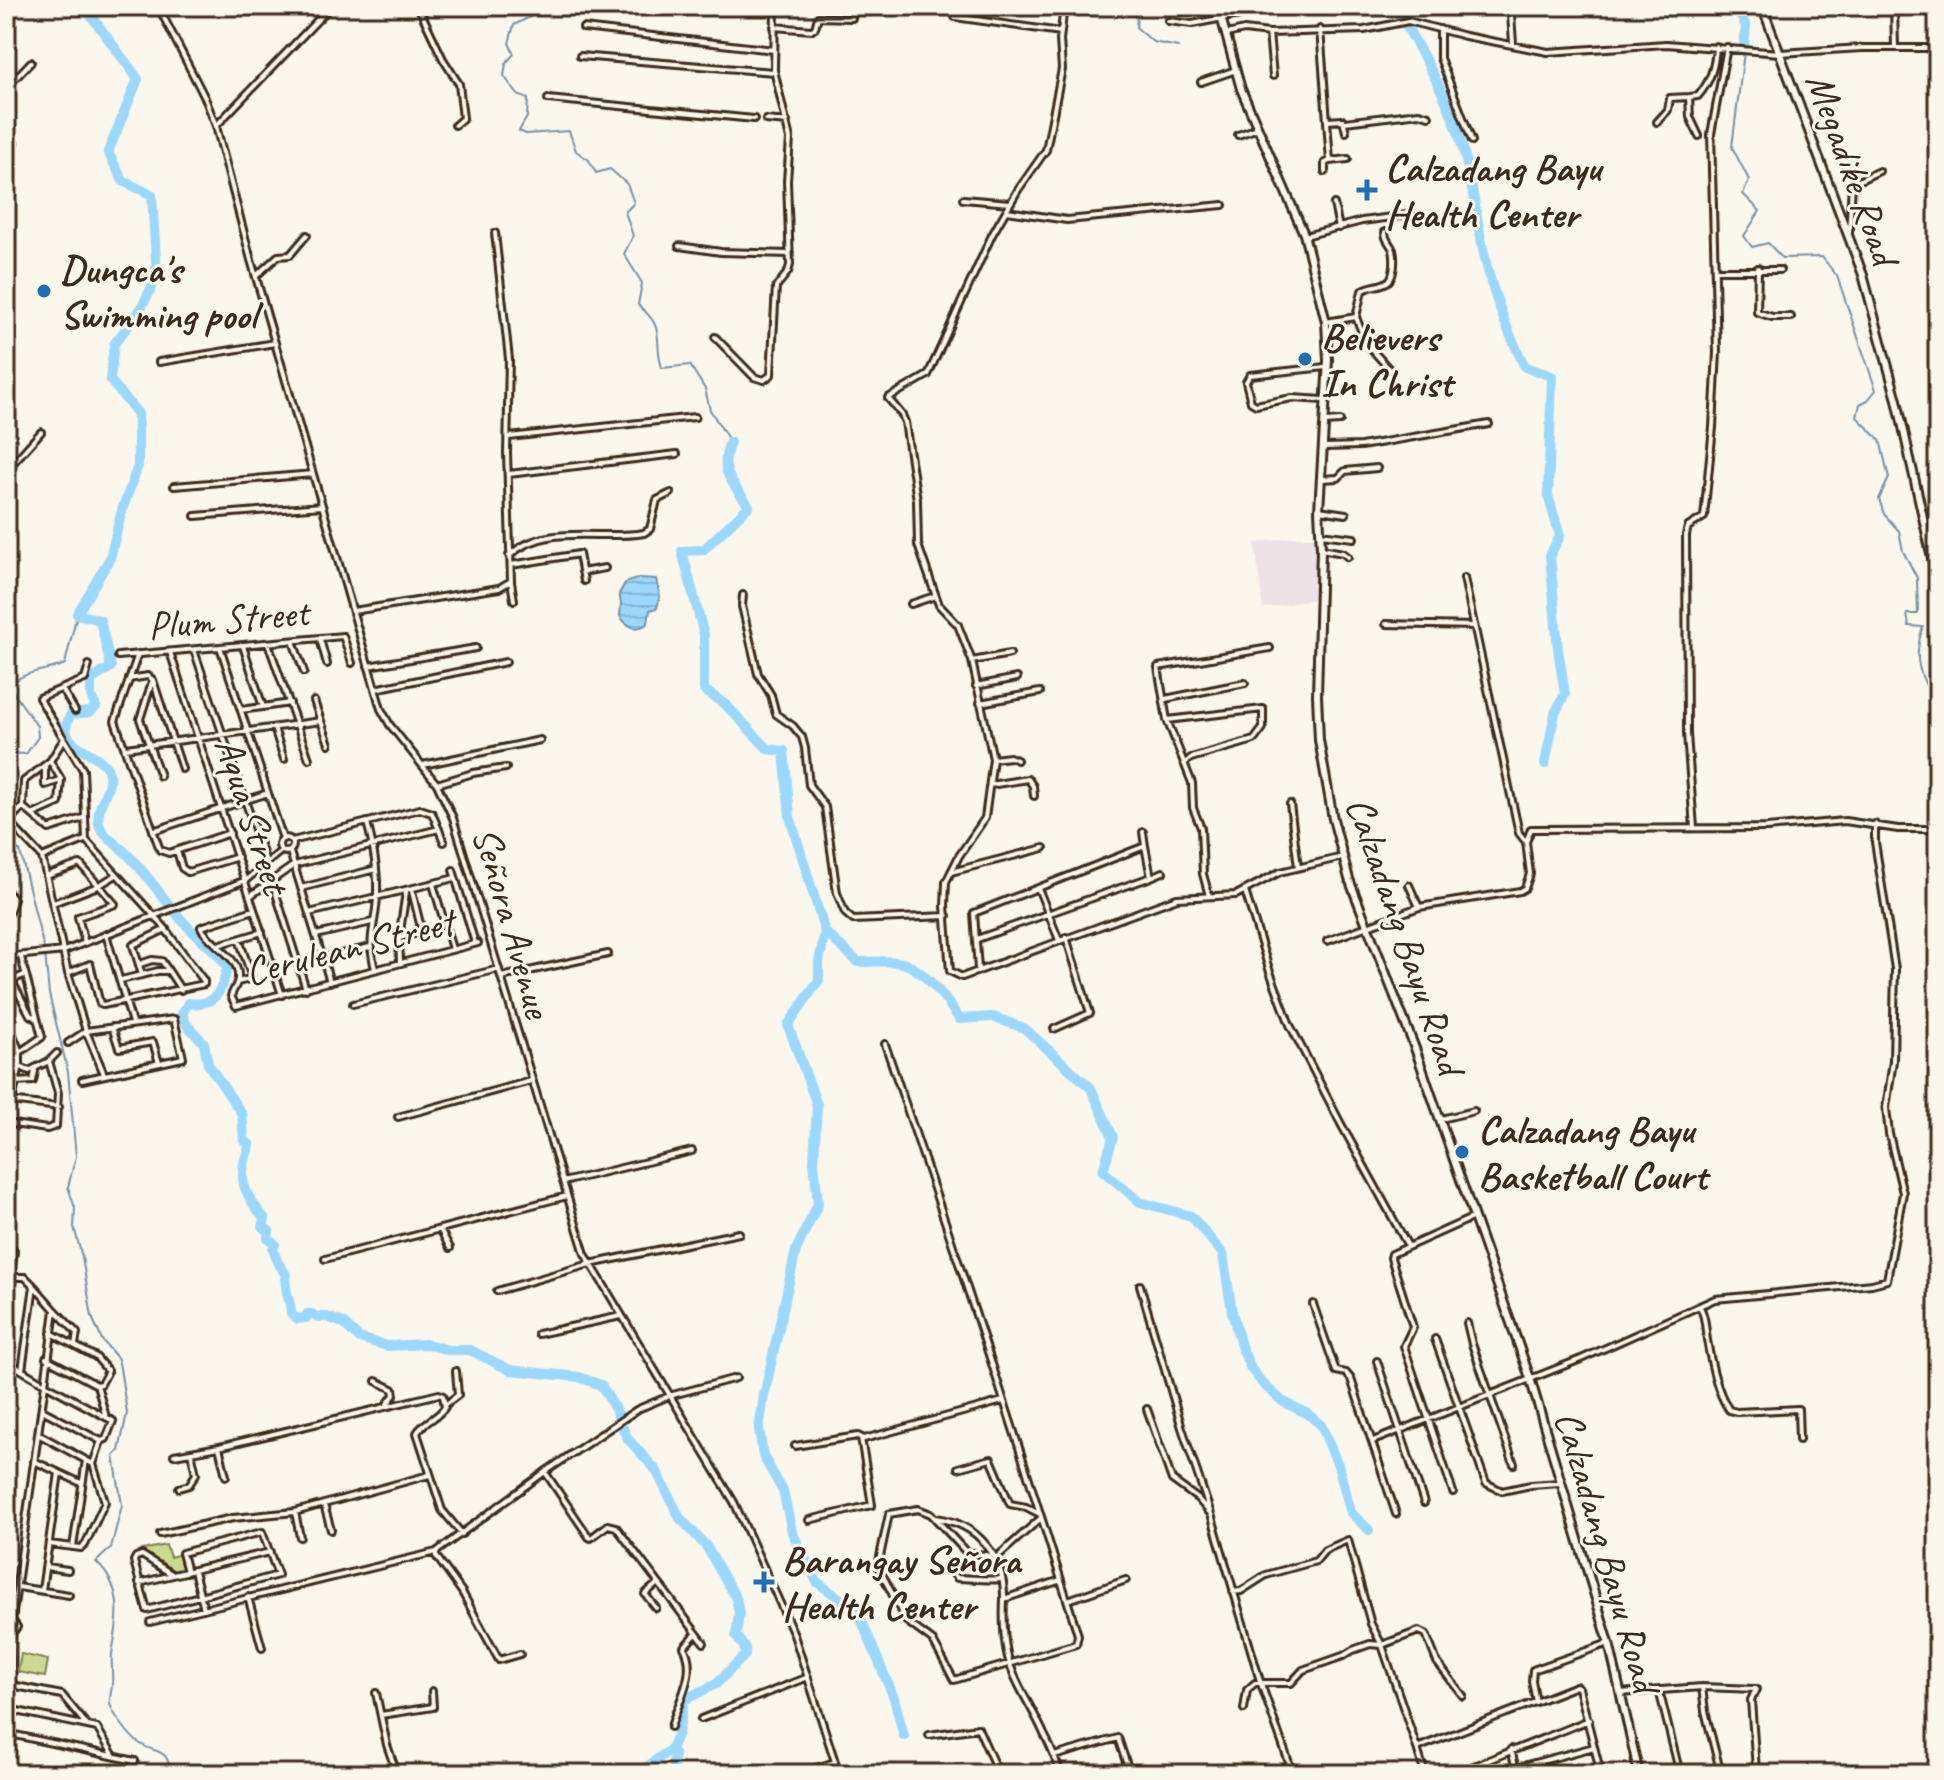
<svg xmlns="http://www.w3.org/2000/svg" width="1944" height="1780" viewBox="0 0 1944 1780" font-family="Caveat,sans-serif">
	<defs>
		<pattern id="grass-tufts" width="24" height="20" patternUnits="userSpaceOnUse" patternTransform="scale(2)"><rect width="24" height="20" fill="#cbda8e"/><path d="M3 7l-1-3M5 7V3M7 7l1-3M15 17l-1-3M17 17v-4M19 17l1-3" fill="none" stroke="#afbb7a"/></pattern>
		<pattern id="water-rules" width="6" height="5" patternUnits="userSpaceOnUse" patternTransform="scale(2)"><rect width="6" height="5" fill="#9bd8fc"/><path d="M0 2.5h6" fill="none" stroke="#86bad8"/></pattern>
	</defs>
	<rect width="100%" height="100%" fill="#fbf7ec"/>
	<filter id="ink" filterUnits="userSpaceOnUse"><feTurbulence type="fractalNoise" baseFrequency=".0125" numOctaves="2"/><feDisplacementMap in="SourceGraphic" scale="16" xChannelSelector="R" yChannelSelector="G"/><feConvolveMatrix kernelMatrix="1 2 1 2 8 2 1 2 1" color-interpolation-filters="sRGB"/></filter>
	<g filter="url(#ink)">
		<path fill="#efe2e7" d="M 1294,537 L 1318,537 L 1315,599 L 1263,609 L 1255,543 Z"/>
		<path fill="url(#grass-tufts)" stroke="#838256" stroke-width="2" d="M 166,1545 L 170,1557 L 181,1554 L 185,1570 L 175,1572 L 142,1550 Z"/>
		<path fill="#cbda8e" stroke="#838256" stroke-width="2" d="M 21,1654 L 48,1660 L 45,1677 L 18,1672 Z"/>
		<path fill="url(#water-rules)" stroke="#7592a3" stroke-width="2" d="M 639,578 L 656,579 L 660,596 L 657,608 L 650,610 L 648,623 C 637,632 627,627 620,616 L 621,603 L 619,594 L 625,583 Z"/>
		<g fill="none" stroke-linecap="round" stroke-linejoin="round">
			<path stroke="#7592a3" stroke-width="2" d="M 525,6 L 531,6
				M 539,6 L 534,15 L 514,25 L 509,43 L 514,54 L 506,63 L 504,76 L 518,95 L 528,99 L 527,117 L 519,131 L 526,134 L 569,131 L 576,151 L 589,160 L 596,173 L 610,169 L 627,184 L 634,203 L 625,212 L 633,236 L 624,254 L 642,283 L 638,305 C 667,329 653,337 662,368 L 690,365 L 705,389 L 710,410 L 730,442
				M 1138,6 L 1136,27 L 1153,42 L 1178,47
				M 1744,52 L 1732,147 L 1749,180 L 1743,194 L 1760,211 L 1744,236 L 1752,247 L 1768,243 L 1782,258 L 1822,257 L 1837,276 L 1876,390 L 1868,400 L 1860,404 L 1857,417 L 1880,440 L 1889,478 L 1879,499 L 1884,514 L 1899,531 L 1903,551 L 1917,578 L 1918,614 L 1907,614 L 1909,626 L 1923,627 C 1911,662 1921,677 1938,707
				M 6,753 L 26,754 L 38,737 L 37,726 L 11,689 C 16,670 48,672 65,664 L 77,614
				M 6,839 L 20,851 L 45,953 L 49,994 L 68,1072 L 76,1156 L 68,1187 L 75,1208 L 74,1227 L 82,1257 L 92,1317 L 102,1340 L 118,1359 L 120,1368 L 127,1413 L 119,1451 L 114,1456 L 122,1505 L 111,1548 L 96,1562 C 125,1589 118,1619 112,1654 C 111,1664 113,1675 112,1685 C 112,1690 109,1698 110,1703 C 111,1712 131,1738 139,1743 C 156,1755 169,1746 170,1774"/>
			<path stroke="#9bd8fc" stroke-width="10" d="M 84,6 L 138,79 L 108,152 L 123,181 L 152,195 L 157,277 L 139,312 L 114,344 L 110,380 L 138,414 L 138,466 L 122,510 L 110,558 L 77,614 L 100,620 L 111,667 L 91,680 L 91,696 L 96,707 L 90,712 L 71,714 C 52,747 95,748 107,768 C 118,788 87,810 103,832 C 111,842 122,848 130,857 C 151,879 168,906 189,928 C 202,941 218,951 227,967 C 223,992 214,1007 188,1003 L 182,1014 L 187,1025 L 204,1043 L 208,1064 L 242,1114 L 244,1140 L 250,1145 C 236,1178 243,1193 265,1219 L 263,1227 L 269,1231 L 268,1238 L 275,1244 L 273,1249 L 277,1261 L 286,1275 C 283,1287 291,1301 291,1314 L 297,1319 L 306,1318 L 307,1314 L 312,1314 L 317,1317 L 327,1317 L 343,1323 L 359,1338 L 387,1346 L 427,1344 L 448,1350 L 470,1350 L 510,1370 L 579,1377 L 601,1385 L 618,1414 L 618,1418 L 628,1439 L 656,1470 L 680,1518 L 706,1546 L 736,1598 L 739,1613 L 736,1636 L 745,1648 L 745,1655 L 716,1684 L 684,1700 L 678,1733 L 671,1749 L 674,1753 L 673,1774
				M 1395,6 C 1417,45 1441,84 1456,126 C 1471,168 1475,214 1485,258 C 1493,296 1508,332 1525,367 L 1552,376 L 1548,495 L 1560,536 L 1550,555 L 1558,649 L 1565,694 L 1555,713 L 1545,764
				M 1735,6 L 1746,26 L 1744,47
				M 730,442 C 718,473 732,481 749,506 L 703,550 L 682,551 L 704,635 L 704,690 L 726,705 L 768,749 L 784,751 L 790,817 L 825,932 L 819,962 L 819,980 L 788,1025 L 817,1105 L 814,1161 L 818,1204 L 796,1250 L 764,1396 L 759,1429 L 763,1456 L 783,1491 L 792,1532 L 817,1582 L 858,1612 L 894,1698 L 904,1736
				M 825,932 L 858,962 C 874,962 897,959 910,966 C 929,976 948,1001 959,1019 L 993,1017 L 1024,1028 L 1091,1088 L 1113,1137 L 1103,1171 L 1140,1202 L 1191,1216 L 1223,1254 L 1232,1312 L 1241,1346 L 1251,1369 L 1263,1384 L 1282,1401 L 1308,1414 L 1321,1425 L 1338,1465 L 1351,1513 L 1369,1530
				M 645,1774 L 648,1766 L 671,1749"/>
			<defs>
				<path id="street" d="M 158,6 L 205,98 L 216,126 L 251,260 L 381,709 L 390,725 L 437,784 L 453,818 L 585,1254 L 734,1502 L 793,1632 L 839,1774
					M 418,6 L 443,59 L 459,84 L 463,118 L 455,125
					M 1035,6 L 1064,10
					M 1064,6 L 1060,40 L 1062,69 L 1046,150 L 1018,190 L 992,235 L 928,375 L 888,398 L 902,415 L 905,422 L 917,500 L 918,545 L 939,605 L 958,625 L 972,661 L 993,759 L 985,818 L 959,856 L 946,882 L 945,906 L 950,971 L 962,977 L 1177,898 L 1236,895 L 1280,872 L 1343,857
					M 1507,6 L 1511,15 L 1513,43
					M 1894,6 L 1895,48
					M 955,17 L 1061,32
					M 1168,21 L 1192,24 L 1239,15
					M 774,27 L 812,30 L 815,28 L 818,17 L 852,18
					M 583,28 L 774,50
					M 1320,29 L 1330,161 L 1325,163 L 1325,172
					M 1440,29 L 1440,58 L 1472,141
					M 1269,33 L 1273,76
					M 1227,34 L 1244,30 L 1269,33 L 1364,30 L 1408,21 L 1465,36 L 1548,52 L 1666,44 L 1780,53 L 1862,48 L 1938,48
					M 580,56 L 774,72
					M 1201,82 L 1236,70
					M 6,88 L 31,62
					M 548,99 L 754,119
					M 766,120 L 787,122
					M 1327,121 L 1343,120 L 1346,132
					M 1345,122 L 1419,113 L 1429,116
					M 1657,122 L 1668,110 L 1670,98 L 1689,97
					M 216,126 L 331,6
					M 1238,135 L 1258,128
					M 1699,136 L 1690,117 L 1689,97 L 1698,96 C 1711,81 1715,66 1716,46
					M 6,159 L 14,143
					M 1330,161 L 1348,159
					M 963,199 L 1010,203
					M 1334,204 L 1339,228
					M 1007,211 L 1067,220 L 1223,205
					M 1849,233 L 1852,184 L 1879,171
					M 1305,236 L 1362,221 L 1415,214
					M 679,246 L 721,252 L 789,254
					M 1758,268 L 1757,312 L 1772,317 L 1791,317
					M 1715,270 L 1780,270
					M 256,276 L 278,256 L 290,255 L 307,235
					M 1356,317 L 1362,291 C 1370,285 1379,287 1387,282 C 1395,278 1395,258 1393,250 C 1390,242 1385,241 1385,232
					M 1326,322 L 1356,317 L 1366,343 L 1391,371
					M 715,337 L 754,377 L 764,380 L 771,375 L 776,287 L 788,272 L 790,265 L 787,181 L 790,139 L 774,70 L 775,6
					M 159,362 L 275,343
					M 1324,400 L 1292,398 L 1256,405 L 1251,402 L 1246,382 L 1250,375 L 1326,367
					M 1324,422 L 1340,421
					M 509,437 L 695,417
					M 1324,447 L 1361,446 L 1489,424
					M 6,471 L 41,432
					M 509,474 L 677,454
					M 1322,479 L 1338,478 L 1345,471 L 1377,468
					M 174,486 L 313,474
					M 1319,510 L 1346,514
					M 195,516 L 322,506
					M 1320,534 L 1354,538
					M 1321,549 L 1343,553 L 1348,557
					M 509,556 C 545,522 600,541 644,533 L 650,529 L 657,500 L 671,493
					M 511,565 L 579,554 L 584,581
					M 582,572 L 605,568
					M 1464,578 L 1519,833 L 1526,842
					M 511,582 L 514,600
					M 743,595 L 742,606 L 758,674 L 771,695 L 776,714 L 793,726 L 802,737 L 805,748 L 809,785 L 825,807 L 837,893 L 845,913 L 853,920 L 947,916
					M 911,604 L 935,596
					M 353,611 L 499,588 L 511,581 L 507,453 L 509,359 L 495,233
					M 1386,624 L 1474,626
					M 320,639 L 327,664
					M 293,641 L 304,672
					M 268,643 L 309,759
					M 243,646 L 263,707
					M 220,647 L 283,839
					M 194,650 L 266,862
					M 170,652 L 282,995
					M 138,654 L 115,721 L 160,850 L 169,853 L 230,833
					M 118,656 L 343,636 L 352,663
					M 972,661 L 1010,654
					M 89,665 L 85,679 L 39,698 L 83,770 L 86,840 L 166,929 L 133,945 L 142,975
					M 368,666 L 476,648
					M 129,679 L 148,676 L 153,680 L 182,769
					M 152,682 L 140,719 L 160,776
					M 976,686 L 1017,678
					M 62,689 L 75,711
					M 375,689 L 506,662
					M 1165,699 L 1245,683
					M 314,701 L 329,744
					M 980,703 L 1040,692
					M 241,710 L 290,703
					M 1167,720 L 1263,709 L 1263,728 L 1254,740 L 1191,758 L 1185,763
					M 274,728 L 284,759
					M 64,739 L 50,761 L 24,781 L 23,807 L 10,819 L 11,824 L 42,857 L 68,973 L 86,1031 L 104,1074
					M 126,748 L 321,721
					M 993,759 L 1010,757 L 1017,760
					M 45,765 L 45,785 L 61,780
					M 423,765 L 540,740
					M 437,784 L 473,773 L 506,768
					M 990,785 L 1028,779 L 1033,786 L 1034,796
					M 1290,804 L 1298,867
					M 23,807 L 49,829 L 83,818
					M 34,814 L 59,803 L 61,779 L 50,761
					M 367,822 C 373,845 378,869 377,893 C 377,924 366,934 375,969
					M 1694,828 L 1687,734 L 1686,535 L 1688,527 L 1704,517 L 1713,427 L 1717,352 L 1711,134 L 1727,47
					M 153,831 L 268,793
					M 1143,832 L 1145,846
					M279 845a7 7 0 1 1 14 0a7 7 0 1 1-14 0Z
					M 292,841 L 420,809 L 432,813 L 444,842
					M 177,851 L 182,868 L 188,872 L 238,857
					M 1934,851 L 1938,865
					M 290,852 L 330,982
					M 42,857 L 85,840
					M 453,870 L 475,943
					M 951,872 L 1044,848
					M 46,876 L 80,864 L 115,904 L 78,917 L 85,943
					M 1151,877 L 1163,872
					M 272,881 L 306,989
					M 433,884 L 452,949
					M 1409,885 L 1419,907
					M 301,888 L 376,869
					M 1038,888 L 1059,940
					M 6,890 L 14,899 L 6,921
					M 1245,891 L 1269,969 L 1290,1025 L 1341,1124 L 1408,1246
					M 250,896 L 294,865 L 439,829
					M 1209,896 L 1203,874 L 1201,828 L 1193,808 L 1192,783 L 1167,720 L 1158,667 L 1270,648
					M 53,903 L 98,886 L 116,875
					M 254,910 L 201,927 C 208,944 240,955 238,978 C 238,984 233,990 231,996 L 236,1006 L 478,943
					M 309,913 L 455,878
					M 106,934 L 132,1023
					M 316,935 L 372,922
					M 399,938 L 422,932 L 412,891
					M 977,939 L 1151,877 L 1145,846 L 974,913 L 978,970
					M 1327,941 L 1419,907 L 1520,891 L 1525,888 L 1530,874 L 1526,842 L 1531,829 L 1767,828 L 1845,821 L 1898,829 L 1938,829
					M 218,945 L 262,932
					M 6,957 L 64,951 L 246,880 L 281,851
					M 323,958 L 370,947
					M 400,963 L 399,938 L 406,892
					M 140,964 L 152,960 L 162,961 L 181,990
					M 68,973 L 90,964 L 100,1004 L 103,1005 L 204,984 L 204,981 L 166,930
					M 24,975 L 17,978 L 13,983 L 30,1015 L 36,1018
					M 501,977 L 608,954
					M 121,980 L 158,971 L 168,971
					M 238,982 L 249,979 L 251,975 L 239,939
					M 353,1004 L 499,969
					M 6,1018 L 20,1052 L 20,1065 L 7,1123
					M 112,1027 L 119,1048 L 153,1042 L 159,1063
					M 1054,1029 L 1090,1013 L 1066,937
					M 68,1043 L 86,1031 L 174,1019 L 183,1058 L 82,1080
					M 885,1044 C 952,1240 1017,1437 1078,1635 L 1076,1644 L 954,1680 L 933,1641 L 906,1621 L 878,1566 L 889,1514 L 918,1509 L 931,1514 L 966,1552 L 997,1557 L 1041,1518
					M 20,1052 L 42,1037 L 21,957
					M 6,1060 L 29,1071 L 49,1061 L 57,1053
					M 15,1082 L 33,1081 L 35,1071
					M 10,1101 L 59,1107
					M 398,1117 L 531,1081
					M 1441,1119 L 1474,1111
					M 6,1123 L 47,1129 L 56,1126 L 58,1093 L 49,1061
					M 563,1182 L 692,1151
					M 440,1229 L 450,1248
					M 325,1259 L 567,1196
					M 11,1277 L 25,1277 L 34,1286 L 22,1370
					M 1140,1285 L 1182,1428 L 1211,1514 L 1260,1681 L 1293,1774
					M 34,1286 L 55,1310 L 45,1384 L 113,1421 L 106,1439 L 101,1441 L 42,1410
					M 497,1291 L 590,1264 L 739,1233
					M 1313,1304 L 1336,1371 L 1346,1373 L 1351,1379 L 1396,1514
					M 1700,1307 C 1706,1317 1705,1328 1707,1340 C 1711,1363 1716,1390 1729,1410 L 1737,1412 L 1798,1409 L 1799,1440
					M 6,1310 L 14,1251
					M 55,1310 L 77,1333 L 75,1345
					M 1467,1323 L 1472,1344 L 1514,1464
					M 538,1334 L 621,1316
					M 1435,1339 L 1486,1483 L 1502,1491 L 1531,1485 L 1560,1483
					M 46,1358 L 97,1385 L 101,1384 L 108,1371 L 96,1357 L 51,1333
					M 6,1361 L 45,1384 L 12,1620
					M 1377,1361 L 1424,1503
					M 376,1381 L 393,1389 L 394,1395 L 387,1404
					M 97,1385 L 106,1417
					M 445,1405 L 458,1395 L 456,1371
					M 1147,1409 L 1172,1480 L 1198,1499 L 1210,1513
					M 38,1434 L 93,1464 L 105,1502 L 85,1545 L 81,1548 L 49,1544
					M 1373,1441 L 1581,1359 L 1715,1299 L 1872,1284 L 1887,1280 L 1903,1193 L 1889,1134 L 1886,1108 L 1893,1061 L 1895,969 L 1875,842 L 1875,824
					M 795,1446 L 858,1436 L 864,1439 L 1003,1401
					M 219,1447 L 226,1476
					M 174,1455 L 219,1447 L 439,1394 L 443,1396 L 445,1407 C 437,1419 424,1421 417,1433 L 442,1510 L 462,1534
					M 34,1461 L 81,1483
					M 93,1464 L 101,1441
					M 958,1468 L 991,1459 L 1010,1504 L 1026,1507 L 1040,1514
					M 545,1472 L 589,1537 L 591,1538 L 608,1525 L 616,1527 L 704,1643
					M 179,1488 L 189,1485 L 196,1474 L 191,1452
					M 1453,1492 L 1404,1346 L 1413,1327 L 1391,1258 L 1392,1254 L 1474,1217
					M 324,1505 L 331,1530
					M 295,1512 L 300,1537
					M 935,1518 C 978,1523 1005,1557 1004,1599 C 1003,1621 1003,1646 1011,1667 C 1019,1690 1034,1711 1044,1734 C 1051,1747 1056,1761 1061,1774
					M 809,1520 L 872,1505 L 861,1438
					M 160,1534 L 233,1518 L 295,1512 L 429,1475
					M 73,1547 L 86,1460
					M 436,1552 L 436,1556 L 462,1592 L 499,1660 L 520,1654
					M 947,1566 L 957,1578 C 972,1578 986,1581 1000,1579
					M 46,1567 L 68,1570
					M 194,1571 L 204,1609
					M 173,1575 L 142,1555 L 136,1557 L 134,1561 L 147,1610 L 278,1575 L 262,1532 L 182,1553 L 187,1572
					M 139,1583 L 270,1552
					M 18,1587 L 69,1595
					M 42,1590 L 59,1473
					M 1233,1592 L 1241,1591 L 1266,1575 L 1316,1561 L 1325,1550 L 1348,1540 L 1371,1624 L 1382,1645 L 1417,1748
					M 248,1597 L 262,1648
					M 1004,1599 L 1061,1580
					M 1068,1600 L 1126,1580
					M 656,1608 L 645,1594 L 658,1583
					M 150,1622 L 436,1552 L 545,1472 L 638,1409 L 669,1396 L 736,1378
					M 6,1623 L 12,1620 L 17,1627 L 12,1633 L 6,1630
					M 11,1685 L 62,1695 L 86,1724
					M 1702,1687 L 1705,1711 L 1721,1774
					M 1659,1690 L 1680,1774
					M 376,1693 L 387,1745 L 397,1774
					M 1620,1693 L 1702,1687 L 1756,1689 L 1751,1700 L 1756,1770
					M 1536,1702 L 1532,1681 L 1533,1670 L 1609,1643
					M 8,1709 L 97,1728 L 114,1756
					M 1244,1709 L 1247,1690 L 1255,1683 L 1291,1683 L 1303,1670 L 1343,1656 L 1353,1650 L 1370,1644 L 1382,1645 L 1419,1631 L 1426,1634 L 1437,1662 L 1463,1696
					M 381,1715 L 433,1707 L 432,1691
					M 701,1719 L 808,1677
					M 6,1721 L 11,1685 L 9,1633
					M 671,1727 C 678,1701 698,1673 684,1647 L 696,1634
					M 6,1733 L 135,1761
					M 929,1735 L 978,1728 L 994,1764 L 1003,1774
					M 1511,1749 L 1517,1774
					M 1054,1756 L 1118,1738 L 1130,1774
					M 1516,1768 L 1594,1747
					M 459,1774 L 466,1773
					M 798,1774 L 835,1762
					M 1425,1774 L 1417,1748 L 1576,1686 L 1579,1688 L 1601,1774
					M 1454,1774 L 1589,1720
					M 1734,1774 L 1756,1770 L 1811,1774"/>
				<path id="secondary" d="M 1218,6 L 1241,89 L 1304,234 L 1326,322 L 1328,360 L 1319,510 L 1321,549 L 1317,695 L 1319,740 L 1333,819 L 1349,879 L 1416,1051 L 1530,1378 L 1609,1643 L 1639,1774
					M 1762,6 L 1863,275 L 1897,400 L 1938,585"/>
			</defs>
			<use href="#street" stroke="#3b2a1e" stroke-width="10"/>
			<use href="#secondary" stroke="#3b2a1e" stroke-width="12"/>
			<use href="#street" stroke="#fbf7ec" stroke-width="4"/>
			<use href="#secondary" stroke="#fbf7ec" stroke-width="6"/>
		</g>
	</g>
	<g fill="#1f6fb2" stroke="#fbf7ec" stroke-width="3">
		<path d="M1363 178h8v8h8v8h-8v8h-8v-8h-8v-8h8z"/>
		<circle cx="44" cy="291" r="8"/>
		<circle cx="1305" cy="359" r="8"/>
		<circle cx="1462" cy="1152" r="8"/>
		<path d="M760 1570h8v8h8v8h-8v8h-8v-8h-8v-8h8z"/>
	</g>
	<g text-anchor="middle" stroke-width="6" stroke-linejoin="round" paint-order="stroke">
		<g font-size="40" font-weight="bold" fill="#3b2a1e" stroke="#fbf7ec" text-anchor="start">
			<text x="1385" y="181">Calzadang Bayu<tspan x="1385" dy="46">Health Center</tspan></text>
			<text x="60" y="282">Dungca's<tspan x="60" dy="46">Swimming pool</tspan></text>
			<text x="1321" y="350">Believers<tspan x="1321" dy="46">In Christ</tspan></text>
			<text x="1478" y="1143">Calzadang Bayu<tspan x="1478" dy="46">Basketball Court</tspan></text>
			<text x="782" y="1573">Barangay Señora<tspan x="782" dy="46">Health Center</tspan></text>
		</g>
		<g font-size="40" fill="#3b2a1e" stroke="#fbf7ec">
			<text transform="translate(1853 168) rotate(70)" y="14">Megadike Road</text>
			<text transform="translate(228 618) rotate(-5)" y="14">Plum Street</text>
			<text transform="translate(253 815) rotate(72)" y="14">Aqua Street</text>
			<text transform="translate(513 922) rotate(74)" y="14">Señora Avenue</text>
			<text transform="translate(1406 935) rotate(71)" y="14">Calzadang Bayu Road</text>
			<text transform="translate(349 946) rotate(-14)" y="14">Cerulean Street</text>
			<text transform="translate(1608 1551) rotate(74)" y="14">Calzadang Bayu Road</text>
		</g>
	</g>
	<rect width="1944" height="1780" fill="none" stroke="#fbf7ec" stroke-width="32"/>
	<rect x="16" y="16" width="1912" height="1748" fill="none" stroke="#3b2a1e" stroke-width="3" filter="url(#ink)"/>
</svg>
